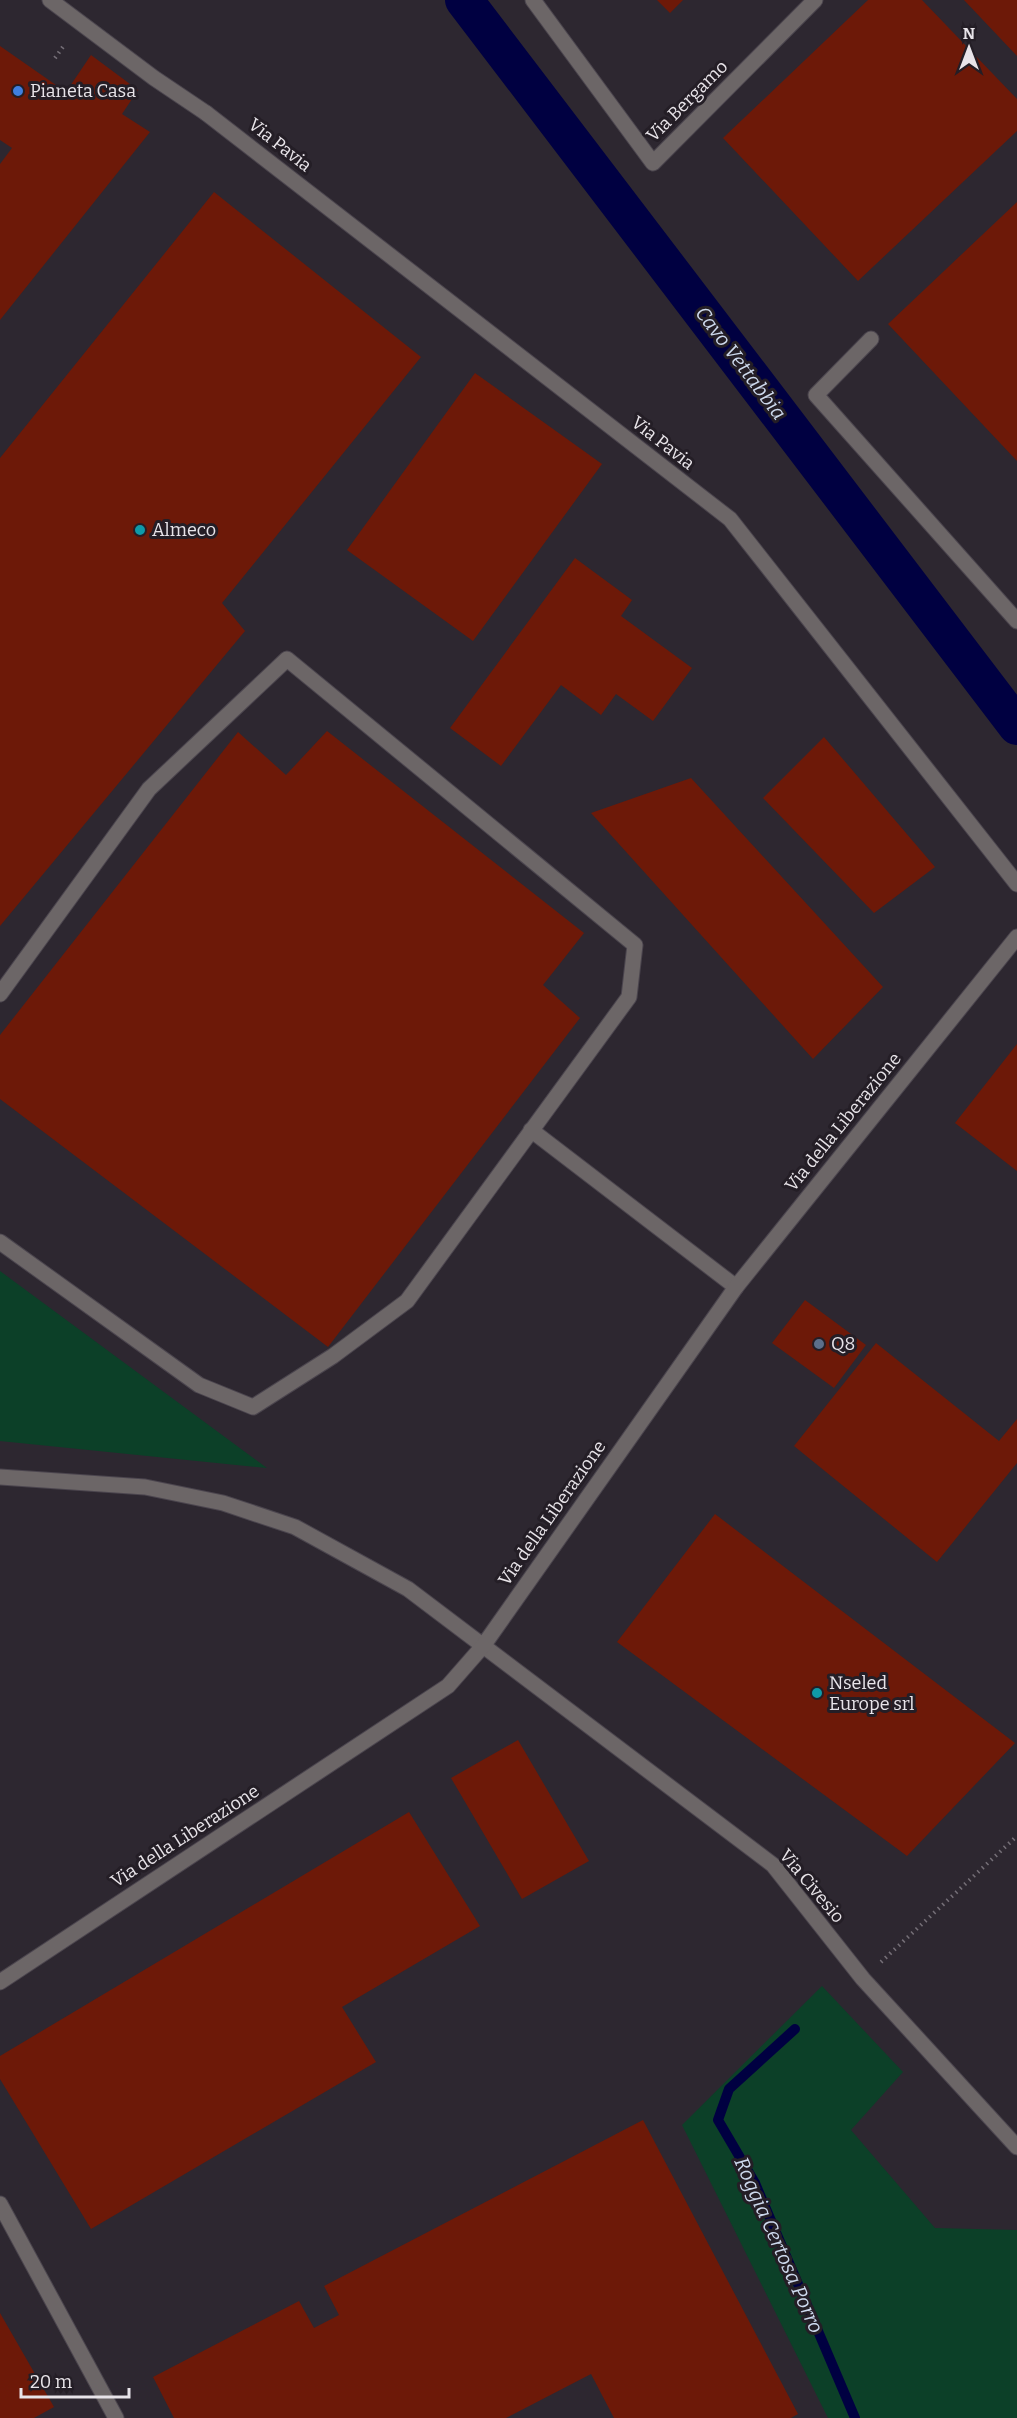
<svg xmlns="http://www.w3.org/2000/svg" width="1017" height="2418" viewBox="0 0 1017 2418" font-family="Bitter,serif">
	<rect width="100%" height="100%" fill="#2d2730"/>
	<path fill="#0c4028" d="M 0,1271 L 267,1468 L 0,1441 Z
		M 822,1986 L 903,2072 L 851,2130 L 935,2228 L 1017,2230 L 1017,2418 L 828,2418 L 682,2125 Z"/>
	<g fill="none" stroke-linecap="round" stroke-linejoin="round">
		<path stroke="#000041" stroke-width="10" d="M 795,2029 L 729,2089 L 718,2120 L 755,2183 L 855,2418"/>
		<path stroke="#000041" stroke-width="38" d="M 464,0 L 1017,726"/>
	</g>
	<path fill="#6d1908" d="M 657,0 L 683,0 L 670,13 Z
		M 868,0 L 922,0 L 1017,99 L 1017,131 L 858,281 L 723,138 Z
		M 964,0 L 1017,0 L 1017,56 Z
		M 0,46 L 66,92 L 91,55 L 138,90 L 122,114 L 150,132 L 0,320 L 0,164 L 12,148 L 0,140 Z
		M 214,192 L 421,357 L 222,603 L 245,631 L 0,926 L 0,458 Z
		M 1017,202 L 1017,461 L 888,324 Z
		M 475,373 L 602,464 L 473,641 L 347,550 Z
		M 575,558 L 632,600 L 621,616 L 692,668 L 653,721 L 616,694 L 601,715 L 561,685 L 501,766 L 450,728 Z
		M 327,731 L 584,933 L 543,985 L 580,1018 L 328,1347 L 0,1099 L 0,1035 L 238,732 L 286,775 Z
		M 824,737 L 935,867 L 874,913 L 763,798 Z
		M 691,778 L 883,987 L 813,1059 L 591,813 Z
		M 1017,1044 L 1017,1171 L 955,1123 Z
		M 805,1300 L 866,1345 L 834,1388 L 772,1343 Z
		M 876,1343 L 999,1441 L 1017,1419 L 1017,1463 L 937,1562 L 794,1446 Z
		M 715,1514 L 1015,1743 L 907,1856 L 617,1642 Z
		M 518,1740 L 589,1861 L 522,1899 L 451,1778 Z
		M 409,1812 L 480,1926 L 342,2007 L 376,2062 L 91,2229 L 0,2079 L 0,2056 Z
		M 643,2120 L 798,2414 L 791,2418 L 614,2418 L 591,2374 L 506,2418 L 174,2418 L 153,2377 L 299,2301 L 314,2328 L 339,2315 L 324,2286 Z
		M 0,2313 L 54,2407 L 34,2418 L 0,2418 Z"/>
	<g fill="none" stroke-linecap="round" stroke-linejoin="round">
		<defs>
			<path id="service" d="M 50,0 L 154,78 L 206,113"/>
			<path id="minor" d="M 533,0 L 653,163 L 815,0
				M 206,113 L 730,519 L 1017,884
				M 871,339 L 816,395 L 1017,621
				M 0,994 L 149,789 L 287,659 L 635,945 L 629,997 L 407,1301 L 333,1356 L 253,1407 L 199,1385 L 0,1242
				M 531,1130 L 736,1287
				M 0,1477 L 145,1487 L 223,1503 L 295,1527 L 408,1589 L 773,1865 L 863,1979 L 1017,2147"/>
			<path id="tertiary" d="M 0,1982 L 448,1686 L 483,1646 L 736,1287 L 1017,937
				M 0,2204 L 116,2418"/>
		</defs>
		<use href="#service" stroke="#4b454e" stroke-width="17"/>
		<use href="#minor" stroke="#4b454e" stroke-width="17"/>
		<use href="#tertiary" stroke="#4b454e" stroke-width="17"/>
		<path stroke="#756f77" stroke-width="4" stroke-dasharray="1.5 4.5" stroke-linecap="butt" d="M 55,58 L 65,44
			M 881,1962 L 1017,1836"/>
		<use href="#service" stroke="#6c6667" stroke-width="15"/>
		<use href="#minor" stroke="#6c6667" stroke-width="15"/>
		<use href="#tertiary" stroke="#6c6667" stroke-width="15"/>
	</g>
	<circle fill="#3f7fe0" stroke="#241e26" stroke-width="2" cx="18" cy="91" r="6"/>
	<g fill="#0f9aa8" stroke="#241e26" stroke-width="2">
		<circle cx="140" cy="530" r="6"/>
		<circle cx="817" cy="1693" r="6"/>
	</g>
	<circle fill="#5c6f8a" stroke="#241e26" stroke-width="2" cx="819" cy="1344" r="6"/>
	<g text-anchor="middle" stroke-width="6" stroke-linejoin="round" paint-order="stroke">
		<g font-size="18" fill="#e8e4e9" stroke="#241e26" text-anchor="start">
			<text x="30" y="97">Pianeta Casa</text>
			<text x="152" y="536">Almeco</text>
			<text x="831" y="1350">Q8</text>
			<text x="829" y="1689">Nseled<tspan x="829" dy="21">Europe srl</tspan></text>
		</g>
		<g font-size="18" fill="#e8e4e9" stroke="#241e26">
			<text transform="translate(687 101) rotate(-45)" y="6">Via Bergamo</text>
			<text transform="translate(280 145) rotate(38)" y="6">Via Pavia</text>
			<text transform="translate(663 443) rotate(38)" y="6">Via Pavia</text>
			<text transform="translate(843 1122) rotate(-51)" y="6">Via della Liberazione</text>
			<text transform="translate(552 1513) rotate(-55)" y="6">Via della Liberazione</text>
			<text transform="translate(185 1836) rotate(-33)" y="6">Via della Liberazione</text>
			<text transform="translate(812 1886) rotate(50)" y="6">Via Civesio</text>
		</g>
		<g font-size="20" font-style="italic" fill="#cdd9ed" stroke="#241e26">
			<text transform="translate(741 363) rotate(53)" y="7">Cavo Vettabbia</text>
			<text transform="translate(779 2245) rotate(66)" y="7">Roggia Certosa Porro</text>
		</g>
	</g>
	<g transform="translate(969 48)" stroke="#241e26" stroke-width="4.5" paint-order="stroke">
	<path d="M0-4.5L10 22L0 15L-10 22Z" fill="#e8e4e9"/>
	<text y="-9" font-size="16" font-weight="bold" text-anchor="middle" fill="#e8e4e9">N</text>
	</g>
	<path d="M21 2388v9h108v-9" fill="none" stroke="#e8e4e9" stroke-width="3"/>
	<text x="30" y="2388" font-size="18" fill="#e8e4e9" stroke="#241e26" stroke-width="4.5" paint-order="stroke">20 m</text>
</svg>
